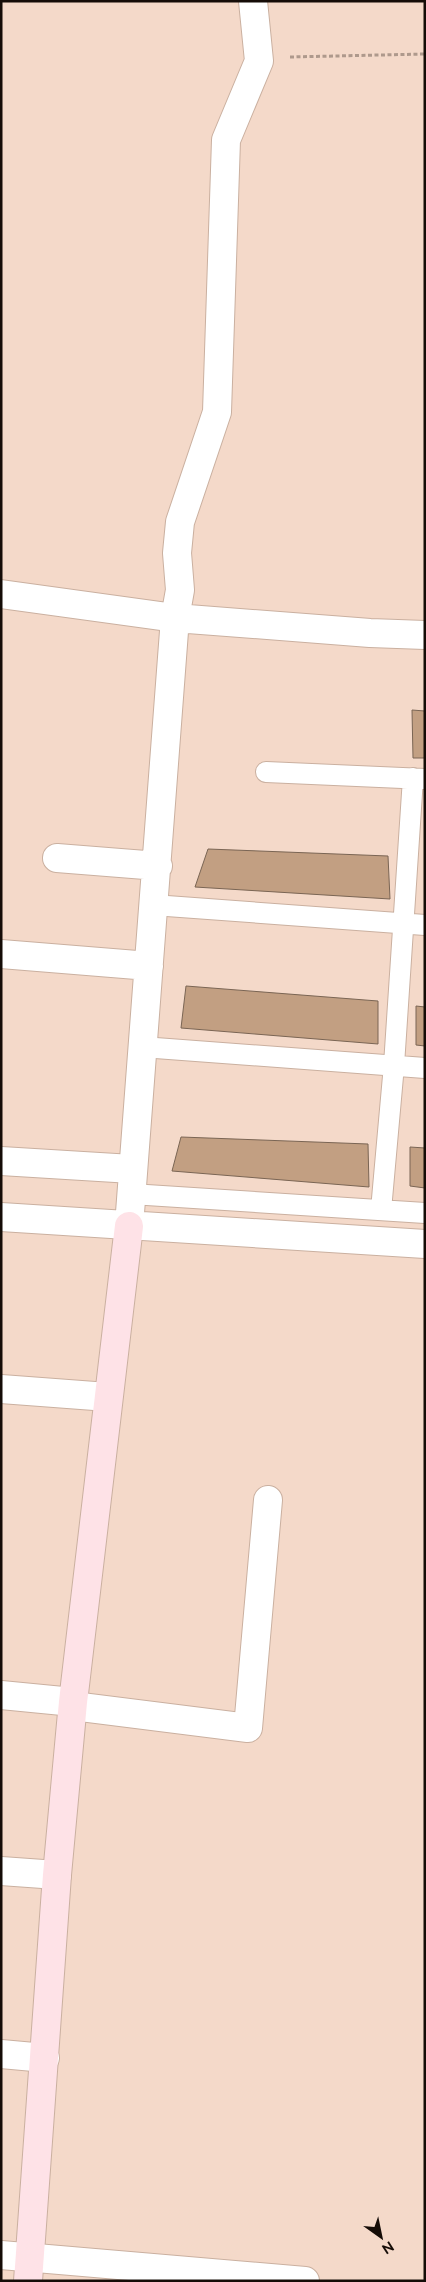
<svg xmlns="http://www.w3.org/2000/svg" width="426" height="2282" viewBox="0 0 426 2282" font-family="Raleway,sans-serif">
	<rect width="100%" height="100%" fill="#f4d9c9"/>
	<path fill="#c29f82" stroke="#7a6554" d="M 412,710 L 425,711 L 425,758 L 413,758 Z
		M 208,849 L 388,856 L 390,899 L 195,887 Z
		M 186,986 L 378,1001 L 378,1044 L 181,1028 Z
		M 416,1006 L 425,1007 L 425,1046 L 416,1045 Z
		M 181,1137 L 368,1144 L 369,1187 L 172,1171 Z
		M 410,1147 L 425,1148 L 425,1188 L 410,1186 Z"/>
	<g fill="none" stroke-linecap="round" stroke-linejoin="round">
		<defs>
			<path id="lane" d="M 266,772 L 425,779
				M 153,905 L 425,925
				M 142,1047 L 425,1068
				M 131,1194 L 425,1213
				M 381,1210 L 394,1065 L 413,778"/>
			<path id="street" d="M 1,594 L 175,618 L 370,633 L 425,635
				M 57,858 L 158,866
				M 1,954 L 149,966
				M 1,1161 L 132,1169
				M 1,1217 L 425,1244
				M 129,1226 L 175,618 L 180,590 L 177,553 L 180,522 L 217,412 L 226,140 L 259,61 L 253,1
				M 1,1389 L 108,1397
				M 1,1695 L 73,1702
				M 73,1706 L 248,1728 L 268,1500
				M 1,1871 L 57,1875
				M 1,2054 L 45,2058
				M 1,2255 L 305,2281"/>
			<path id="secondary" d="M 28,2281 L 57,1875 L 73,1702 L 129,1226"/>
		</defs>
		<use href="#lane" stroke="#cab0a0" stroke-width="22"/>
		<use href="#street" stroke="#cab0a0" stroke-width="30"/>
		<use href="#secondary" stroke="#cab0a0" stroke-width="30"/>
		<path stroke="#ae998c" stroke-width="3" stroke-dasharray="4 2.5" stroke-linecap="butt" d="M 290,57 L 425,54"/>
		<use href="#lane" stroke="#fff" stroke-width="20"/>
		<use href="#street" stroke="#fff" stroke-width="28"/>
		<use href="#secondary" stroke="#fee2e7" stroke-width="28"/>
	</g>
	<rect width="426" height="2282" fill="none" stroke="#150c07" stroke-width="5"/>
	<g transform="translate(381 2237) rotate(147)" stroke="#f4d9c9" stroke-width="4" paint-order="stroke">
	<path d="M0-4L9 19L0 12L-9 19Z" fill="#150c07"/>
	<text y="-8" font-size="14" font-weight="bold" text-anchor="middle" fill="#150c07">N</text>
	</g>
</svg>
